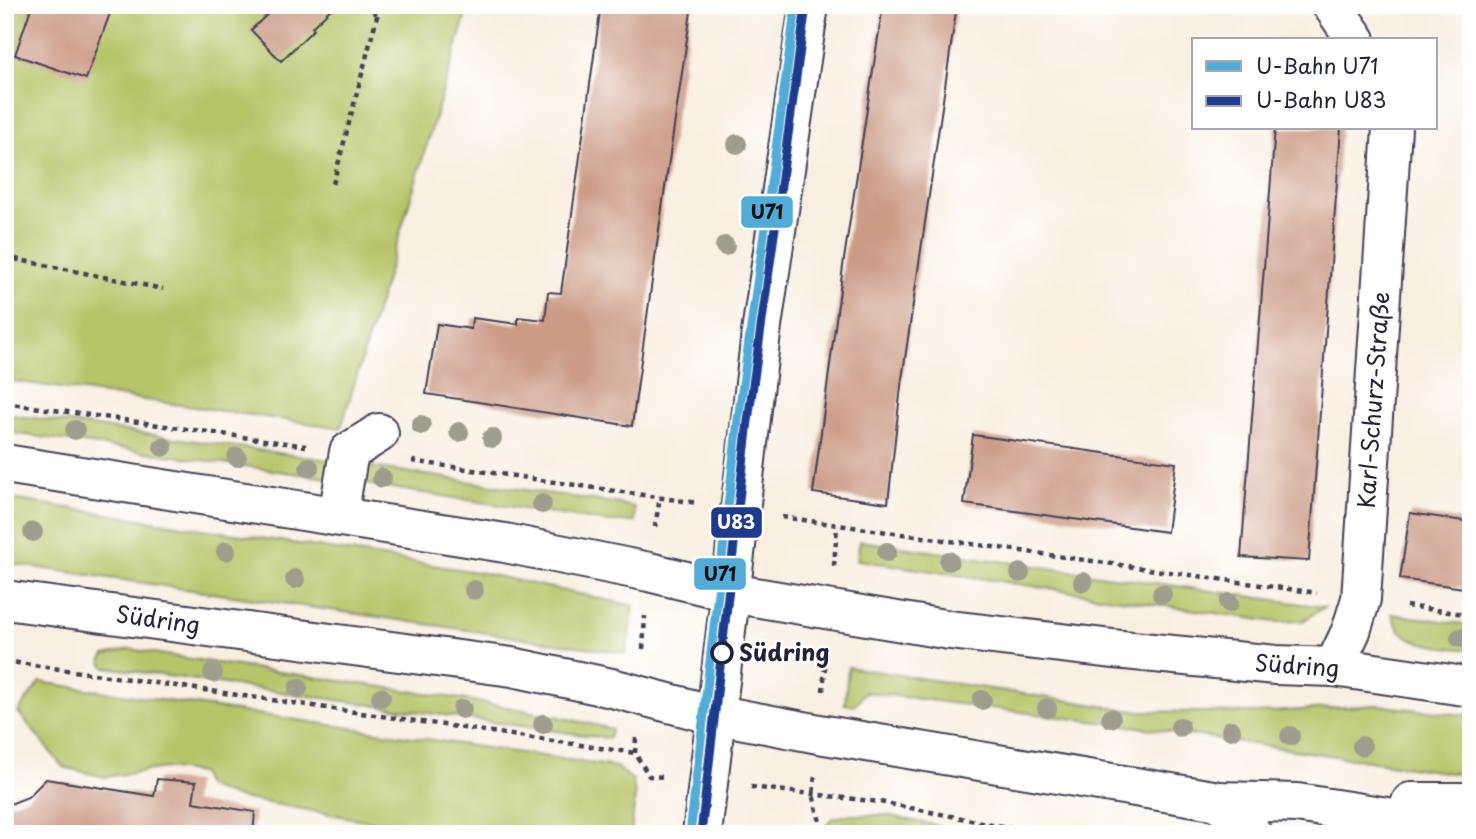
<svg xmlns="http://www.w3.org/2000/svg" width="1476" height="839" viewBox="0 0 1476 839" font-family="'Playpen Sans',sans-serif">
	<rect width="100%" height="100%" fill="#fff"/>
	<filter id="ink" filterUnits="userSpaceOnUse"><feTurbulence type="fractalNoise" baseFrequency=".0143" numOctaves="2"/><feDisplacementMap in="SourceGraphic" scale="14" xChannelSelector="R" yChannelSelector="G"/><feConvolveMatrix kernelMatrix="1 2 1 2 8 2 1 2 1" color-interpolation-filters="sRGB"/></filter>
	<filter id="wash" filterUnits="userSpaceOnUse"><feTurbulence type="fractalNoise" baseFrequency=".00686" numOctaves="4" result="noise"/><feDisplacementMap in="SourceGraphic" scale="28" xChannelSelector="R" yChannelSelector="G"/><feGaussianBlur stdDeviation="1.57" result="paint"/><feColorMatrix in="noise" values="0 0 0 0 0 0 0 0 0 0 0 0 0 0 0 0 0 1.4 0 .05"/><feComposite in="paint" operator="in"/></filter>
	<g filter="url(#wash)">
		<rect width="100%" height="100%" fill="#f9efe1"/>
		<path fill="#b5c568" stroke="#6c7452" stroke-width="2" d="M 5,5 L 469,5 L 341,428 L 5,380 Z
			M 5,414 L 329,460 L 327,478 L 5,432 Z
			M 372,467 L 620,504 L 634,507 L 635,522 L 607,522 L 359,483 L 364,468 Z
			M 5,498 L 483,573 L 634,606 L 626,653 L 5,563 Z
			M 860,541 L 1324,607 L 1303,621 L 1275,622 L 857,560 Z
			M 1392,614 L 1471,625 L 1471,650 C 1452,648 1412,646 1400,630 C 1396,626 1394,619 1392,614 Z
			M 130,649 C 290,677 453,691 612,729 L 609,738 L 598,737 L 105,667 L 101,661 L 105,655 Z
			M 848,667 L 1135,711 L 1255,713 L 1376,705 L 1471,716 L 1471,776 L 1138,727 L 865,692 L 855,705 L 845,704 Z
			M 40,682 L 616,767 L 633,780 L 635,797 L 631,834 L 441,834 L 235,797 L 206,786 L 200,773 L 165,768 L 105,777 L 63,767 L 18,712 Z
			M 848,815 L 886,815 L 977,834 L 841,834 L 826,826 L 831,819 Z"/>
		<g id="blocks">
			<path fill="#cc9c87" d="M 32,5 L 113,5 L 86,79 L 15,55 Z
				M 277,5 L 335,5 L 312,27 L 314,29 L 281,61 L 251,30 Z
				M 601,5 L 692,5 L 662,208 L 632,426 L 426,394 L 437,324 L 471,329 L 472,318 L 518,324 L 518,317 L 545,320 L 548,292 L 561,293 Z
				M 883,5 L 957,5 L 901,386 L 888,503 L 813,493 L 844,259 Z
				M 1275,128 L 1341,128 L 1309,561 L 1241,557 Z
				M 973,435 L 1176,463 L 1167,532 L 964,504 Z
				M 1410,513 L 1471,522 L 1471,589 L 1400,579 Z
				M 46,779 L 154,796 L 157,779 L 196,782 L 193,802 L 255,812 L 253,834 L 5,834 L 5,806 L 28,797 Z"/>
		</g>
	</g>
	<g filter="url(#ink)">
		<use href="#blocks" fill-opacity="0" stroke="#424154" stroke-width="2"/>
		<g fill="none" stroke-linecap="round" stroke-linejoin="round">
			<defs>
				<path id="minor" d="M 1332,5 L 1356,40
					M 338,516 L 349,452 L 379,433
					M 1334,667 L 1351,631 L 1361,599 L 1392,128
					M 702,834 L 761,333 L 809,5"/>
				<path id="major" d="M 5,464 L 505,543 L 649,572 L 743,595 L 950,630 L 1113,649 L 1276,665 L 1334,667 L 1471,687
					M 5,600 L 512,667 L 612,688 L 703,712 L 819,734 L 1219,801 L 1297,803 L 1471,830
					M 1411,802 L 1471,802"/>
				<path id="highway" d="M 1219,801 L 1252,834"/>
			</defs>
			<use href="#minor" stroke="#424154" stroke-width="42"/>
			<use href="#major" stroke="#424154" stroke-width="42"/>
			<use href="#highway" stroke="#424154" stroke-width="42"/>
			<path stroke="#424154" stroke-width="4.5" stroke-dasharray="5 5" stroke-linecap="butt" d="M 365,5 L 378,15
				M 333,184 L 380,5
				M 5,257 L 163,289
				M 5,403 L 306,446
				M 412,461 L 697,503
				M 782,517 L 1317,593
				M 655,527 L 660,497
				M 834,566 L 837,526
				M 1406,606 L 1471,615
				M 643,649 L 645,616
				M 5,661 L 635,753
				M 823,691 L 826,655
				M 636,738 L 635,753 L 649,776 L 665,777
				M 815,777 L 813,795 L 823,834
				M 751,787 L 880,802 L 1042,834"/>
			<use href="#minor" stroke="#fff" stroke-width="38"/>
			<use href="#major" stroke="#fff" stroke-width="38"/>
			<use href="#highway" stroke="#fff" stroke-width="38"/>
			<defs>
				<path id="metro-1" d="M 690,834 L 738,420 L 796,5"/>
				<path id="metro-2" d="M 701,834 L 748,421 L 806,6"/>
			</defs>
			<use href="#metro-1" stroke="#fff" stroke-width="14"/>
			<use href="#metro-2" stroke="#fff" stroke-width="14"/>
			<use href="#metro-1" stroke="#51add7" stroke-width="9"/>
			<use href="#metro-2" stroke="#1d3a8f" stroke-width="9"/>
		</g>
		<g fill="#9f9e8e">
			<circle cx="737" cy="144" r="10"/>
			<circle cx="725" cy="246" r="10"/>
			<circle cx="421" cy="425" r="10"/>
			<circle cx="75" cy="430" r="10"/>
			<circle cx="459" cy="432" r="10"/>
			<circle cx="492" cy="438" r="10"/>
			<circle cx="163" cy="447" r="10"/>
			<circle cx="237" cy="457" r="10"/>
			<circle cx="309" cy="467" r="10"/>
			<circle cx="382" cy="478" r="10"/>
			<circle cx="542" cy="504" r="10"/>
			<circle cx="33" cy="532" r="10"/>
			<circle cx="226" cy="551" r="10"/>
			<circle cx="887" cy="552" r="10"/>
			<circle cx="949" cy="561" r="10"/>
			<circle cx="1020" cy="573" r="10"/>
			<circle cx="295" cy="579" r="10"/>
			<circle cx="1083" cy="582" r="10"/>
			<circle cx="474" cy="590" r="10"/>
			<circle cx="1162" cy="594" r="10"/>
			<circle cx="1229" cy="603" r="10"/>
			<circle cx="1460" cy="638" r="10"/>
			<circle cx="213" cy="673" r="10"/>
			<circle cx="298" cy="688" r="10"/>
			<circle cx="381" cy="697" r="10"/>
			<circle cx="982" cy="700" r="10"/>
			<circle cx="1047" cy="708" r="10"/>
			<circle cx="462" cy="709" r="10"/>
			<circle cx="1111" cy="718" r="10"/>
			<circle cx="543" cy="724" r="10"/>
			<circle cx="1180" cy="727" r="10"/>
			<circle cx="1231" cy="730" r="10"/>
			<circle cx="1290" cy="736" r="10"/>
			<circle cx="1362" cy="746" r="10"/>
		</g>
	</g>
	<circle fill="#fff" stroke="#22223b" stroke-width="3.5" cx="722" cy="653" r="10"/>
	<g text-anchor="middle" stroke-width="5" stroke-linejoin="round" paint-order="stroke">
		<g font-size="23" fill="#22223b" stroke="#fff">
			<text transform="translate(1374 400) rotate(-86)" y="8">Karl-Schurz-Straße</text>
			<text transform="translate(158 620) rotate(8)" y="8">Südring</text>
			<text transform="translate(1297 666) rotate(4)" y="8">Südring</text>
		</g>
		<g font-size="23" font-weight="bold" fill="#22223b" stroke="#fff" text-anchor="start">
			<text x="739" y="661">Südring</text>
		</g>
	</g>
	<g stroke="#fff" stroke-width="2.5">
		<rect x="740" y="195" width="54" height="34" rx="7" fill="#51add7"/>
		<rect x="710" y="506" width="53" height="33" rx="7" fill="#1d3a8f"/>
		<rect x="693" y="557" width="54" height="34" rx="7" fill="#51add7"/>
	</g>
	<g font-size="19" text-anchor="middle" font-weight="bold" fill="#fff">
		<text x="736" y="529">U83</text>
	</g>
	<g font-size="19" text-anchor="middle" font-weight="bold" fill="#111">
		<text x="767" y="219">U71</text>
		<text x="720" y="581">U71</text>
	</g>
	<rect width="1476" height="839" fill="none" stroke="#fff" stroke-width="28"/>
	<rect x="1192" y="38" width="245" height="91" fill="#ffffff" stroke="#a7a7b1" stroke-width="2"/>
	<rect x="1206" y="61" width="35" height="10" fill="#51add7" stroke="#a7a7b1" stroke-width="2"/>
	<text x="1256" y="74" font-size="21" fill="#22223b">U-Bahn U71</text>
	<rect x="1206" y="96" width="35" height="10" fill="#1d3a8f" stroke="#a7a7b1" stroke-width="2"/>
	<text x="1256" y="108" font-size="21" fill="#22223b">U-Bahn U83</text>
</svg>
